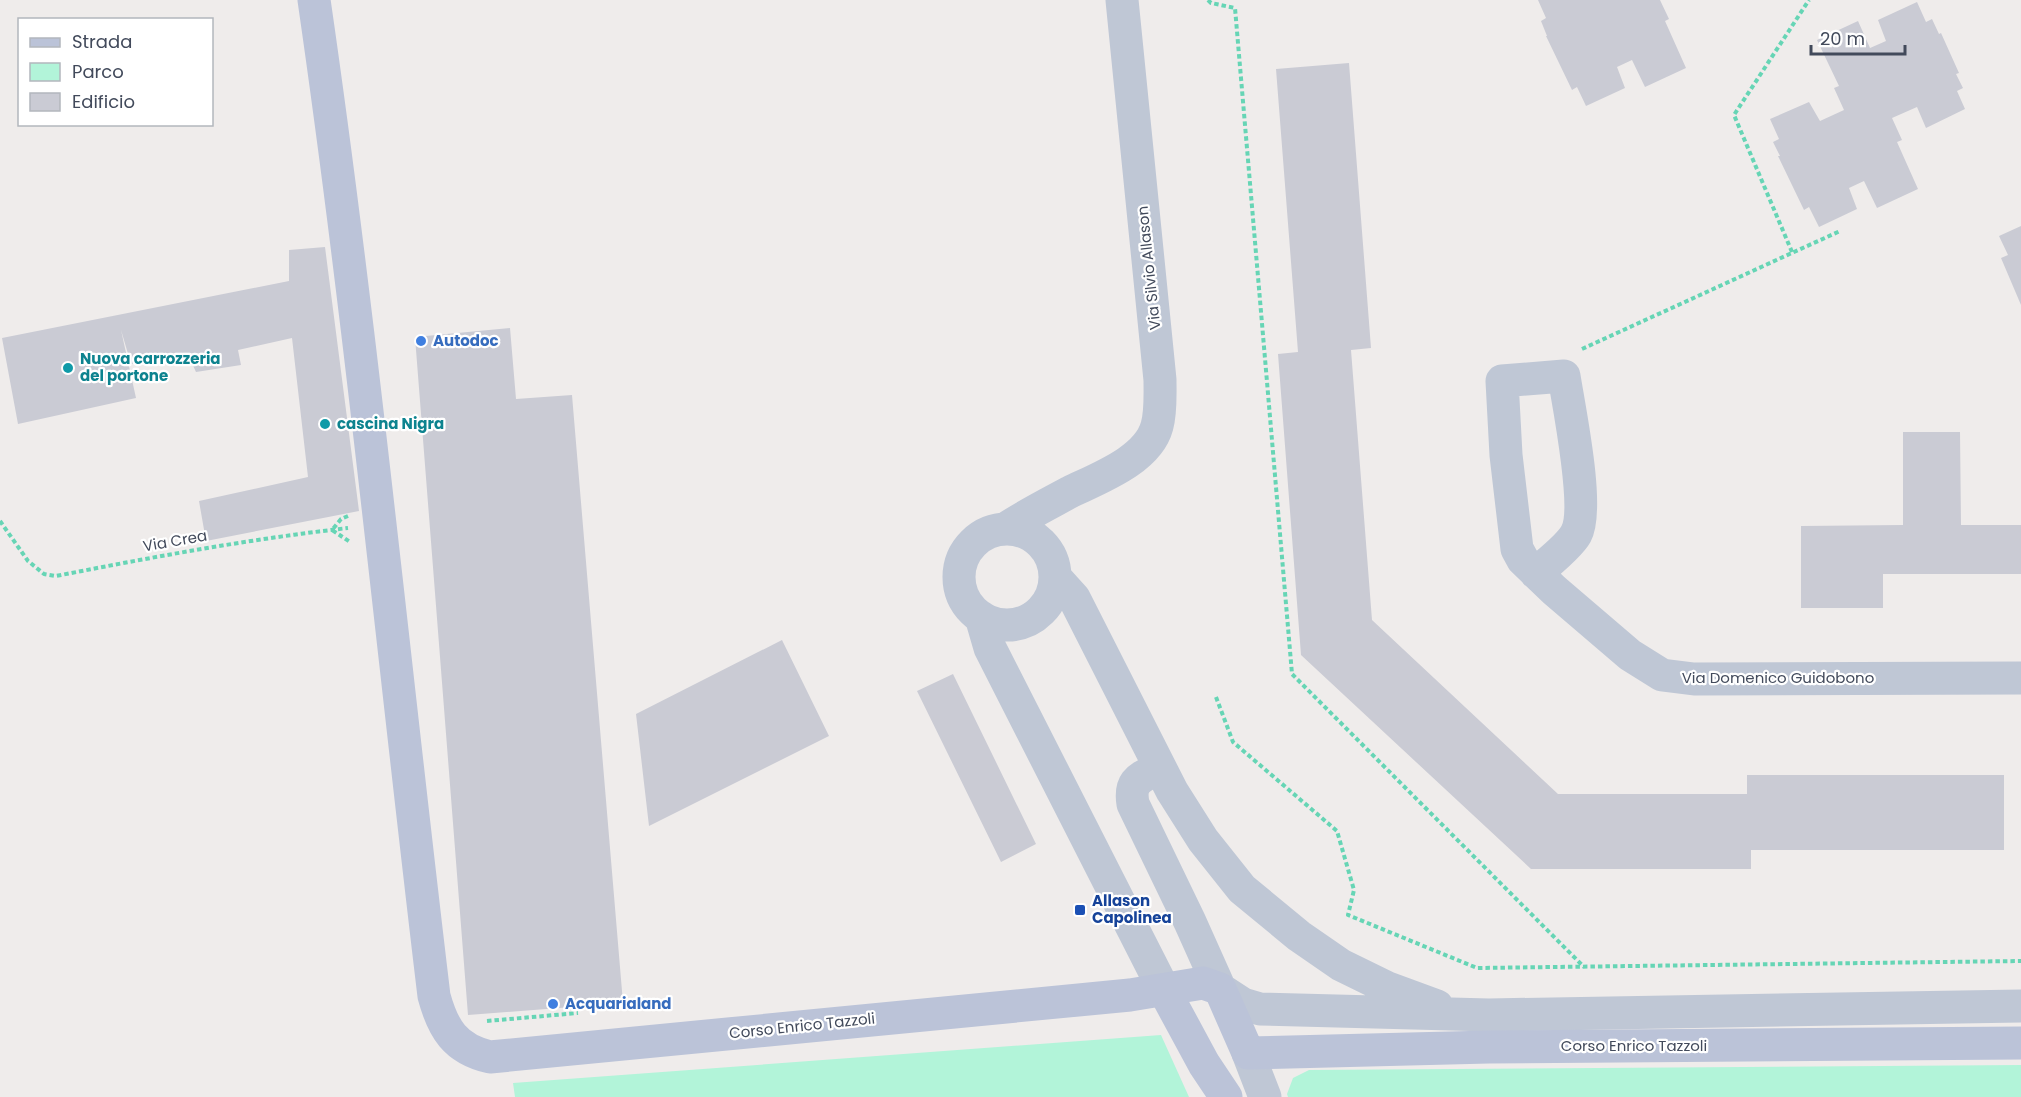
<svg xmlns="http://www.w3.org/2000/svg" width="2021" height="1097" viewBox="0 0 2021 1097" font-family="Poppins,sans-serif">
	<rect width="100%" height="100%" fill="#efeceb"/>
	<path fill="#b2f4d9" d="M 1161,1035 L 1189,1097 L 515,1097 L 513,1083 Z
		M 2021,1065 L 2021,1097 L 1288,1097 L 1287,1094 L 1293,1078 L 1309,1070 Z"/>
	<path fill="#cacbd4" d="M 1538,0 L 1660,0 L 1669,19 L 1665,21 L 1686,68 L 1645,87 L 1632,60 L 1617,67 L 1625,88 L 1586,106 L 1577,87 L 1572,90 L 1546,36 L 1547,36 L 1541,21 L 1546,18 Z
		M 1917,2 L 1926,22 L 1932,19 L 1939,34 L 1941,33 L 1959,73 L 1956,74 L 1963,88 L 1957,91 L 1965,109 L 1926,128 L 1917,107 L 1892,118 L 1902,140 L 1897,142 L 1918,189 L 1877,208 L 1864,181 L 1849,188 L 1857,209 L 1819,227 L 1809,207 L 1804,210 L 1778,156 L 1780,156 L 1773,142 L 1779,139 L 1770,119 L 1809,102 L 1820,121 L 1844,110 L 1834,88 L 1839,86 L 1817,40 L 1858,21 L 1870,48 L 1886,41 L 1878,20 Z
		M 1349,63 L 1371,348 L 1351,350 L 1372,620 L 1558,794 L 1747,794 L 1747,775 L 2004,775 L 2004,850 L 1751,850 L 1751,869 L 1531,869 L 1301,655 L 1278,354 L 1298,352 L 1276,69 Z
		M 2021,226 L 2021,305 L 2001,258 L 2008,255 L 1999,236 Z
		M 325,247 L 359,511 L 206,541 L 199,501 L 308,477 L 292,338 L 238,350 L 241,365 L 196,372 L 189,357 L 131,364 L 121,330 L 136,398 L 18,424 L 2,338 L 289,281 L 289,250 Z
		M 510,328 L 516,399 L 572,395 L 623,1003 L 468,1015 L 415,337 Z
		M 1903,432 L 1960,432 L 1961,525 L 2021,525 L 2021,574 L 1883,574 L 1883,608 L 1801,608 L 1801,526 L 1903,525 Z
		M 782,640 L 829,736 L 649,826 L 636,714 Z
		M 953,674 L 1036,844 L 1001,862 L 917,691 Z"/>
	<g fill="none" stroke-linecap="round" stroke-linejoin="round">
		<path stroke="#66d5b5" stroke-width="4" stroke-dasharray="4.5 3" stroke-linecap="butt" d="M 1208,0 L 1211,3 L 1235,8 L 1292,674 L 1584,967
			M 1792,252 L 1734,115 L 1809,0
			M 1582,349 L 1840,231
			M 348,516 L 341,519 L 332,530 L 350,542
			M 0,521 L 28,561 L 44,574 L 56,576 C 153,557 250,539 348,528
			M 1216,697 L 1233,742 L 1337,831 L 1354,890 L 1348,915 L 1477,968 L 2021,961
			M 487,1021 L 578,1013"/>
		<path stroke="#bfc7d5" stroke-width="33" d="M 1005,529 C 1026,515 1048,504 1070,492 C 1099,478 1148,460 1157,426 C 1161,412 1160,395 1160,380 L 1122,0
			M959 577a48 48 0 1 1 96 0a48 48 0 1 1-96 0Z
			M 1536,573 C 1547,564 1570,545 1576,534 C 1590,509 1569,408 1564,376 L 1502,381 L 1506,455 L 1517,549 L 1523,560 L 1554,590 L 1630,655 L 1662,675 L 1694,679 L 2021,678
			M 1055,577 L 1074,598 L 1172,791 L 1203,840 L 1242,889 L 1299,936 L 1341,965 L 1388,988 L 1437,1006
			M 981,617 L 990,648 L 1164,990
			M 1159,768 C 1140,778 1129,780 1133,804 L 1190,922 L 1220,989 L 1243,1004 L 1260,1009 L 1489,1015 L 2021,1006
			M 1248,1053 L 1265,1097"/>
		<path stroke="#bbc3d8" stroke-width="33" d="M 314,0 C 362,331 394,664 434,996 C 443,1029 455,1049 490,1057 L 1130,995 L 1203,983 L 1220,989 L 1248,1053 L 1489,1047 L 2021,1043
			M 1164,990 L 1204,1064 L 1226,1097"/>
	</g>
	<g fill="#3f7fe0" stroke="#fff" stroke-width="2">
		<circle cx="421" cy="341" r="6"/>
		<circle cx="553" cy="1004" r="6"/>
	</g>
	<g fill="#0f9aa8" stroke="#fff" stroke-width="2">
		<circle cx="68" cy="368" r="6"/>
		<circle cx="325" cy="424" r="6"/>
	</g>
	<rect fill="#1a4fb4" stroke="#fff" stroke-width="2" x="1074" y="904" width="12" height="12" rx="3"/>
	<g text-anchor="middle" stroke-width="4.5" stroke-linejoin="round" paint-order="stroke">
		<g font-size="15" fill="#424a5b" stroke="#fff">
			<text transform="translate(1149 268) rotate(-96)" y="5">Via Silvio Allason</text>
			<text transform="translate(175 541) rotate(-10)" y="5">Via Crea</text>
			<text x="1778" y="683">Via Domenico Guidobono</text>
			<text transform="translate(802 1026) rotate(-6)" y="5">Corso Enrico Tazzoli</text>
			<text x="1634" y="1051">Corso Enrico Tazzoli</text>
		</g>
		<g font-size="15" font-weight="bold" fill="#366cbe" stroke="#fff" text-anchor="start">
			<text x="433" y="346">Autodoc</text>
			<text x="565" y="1009">Acquarialand</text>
		</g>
		<g font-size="15" font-weight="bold" fill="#0d838f" stroke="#fff" text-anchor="start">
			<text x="80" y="364">Nuova carrozzeria<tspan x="80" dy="17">del portone</tspan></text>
			<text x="337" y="429">cascina Nigra</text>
		</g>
		<g font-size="15" font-weight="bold" fill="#164399" stroke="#fff" text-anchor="start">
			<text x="1092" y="906">Allason<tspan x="1092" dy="17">Capolinea</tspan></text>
		</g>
	</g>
	<rect x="18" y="18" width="195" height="108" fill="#ffffff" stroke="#b3b7bd" stroke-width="1.5"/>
	<rect x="30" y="38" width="30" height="9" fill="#bbc3d8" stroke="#b3b7bd" stroke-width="1.5"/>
	<text x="72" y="48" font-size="18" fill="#424a5b">Strada</text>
	<rect x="30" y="63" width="30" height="18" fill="#b2f4d9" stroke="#b3b7bd" stroke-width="1.5"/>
	<text x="72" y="78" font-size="18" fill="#424a5b">Parco</text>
	<rect x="30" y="93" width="30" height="18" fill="#cacbd4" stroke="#b3b7bd" stroke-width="1.5"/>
	<text x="72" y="108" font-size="18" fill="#424a5b">Edificio</text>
	<path d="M1811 45v9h94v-9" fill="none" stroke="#424a5b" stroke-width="3"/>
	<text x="1820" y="45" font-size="18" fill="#424a5b" stroke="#ffffff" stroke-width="4.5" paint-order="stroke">20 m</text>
</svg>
